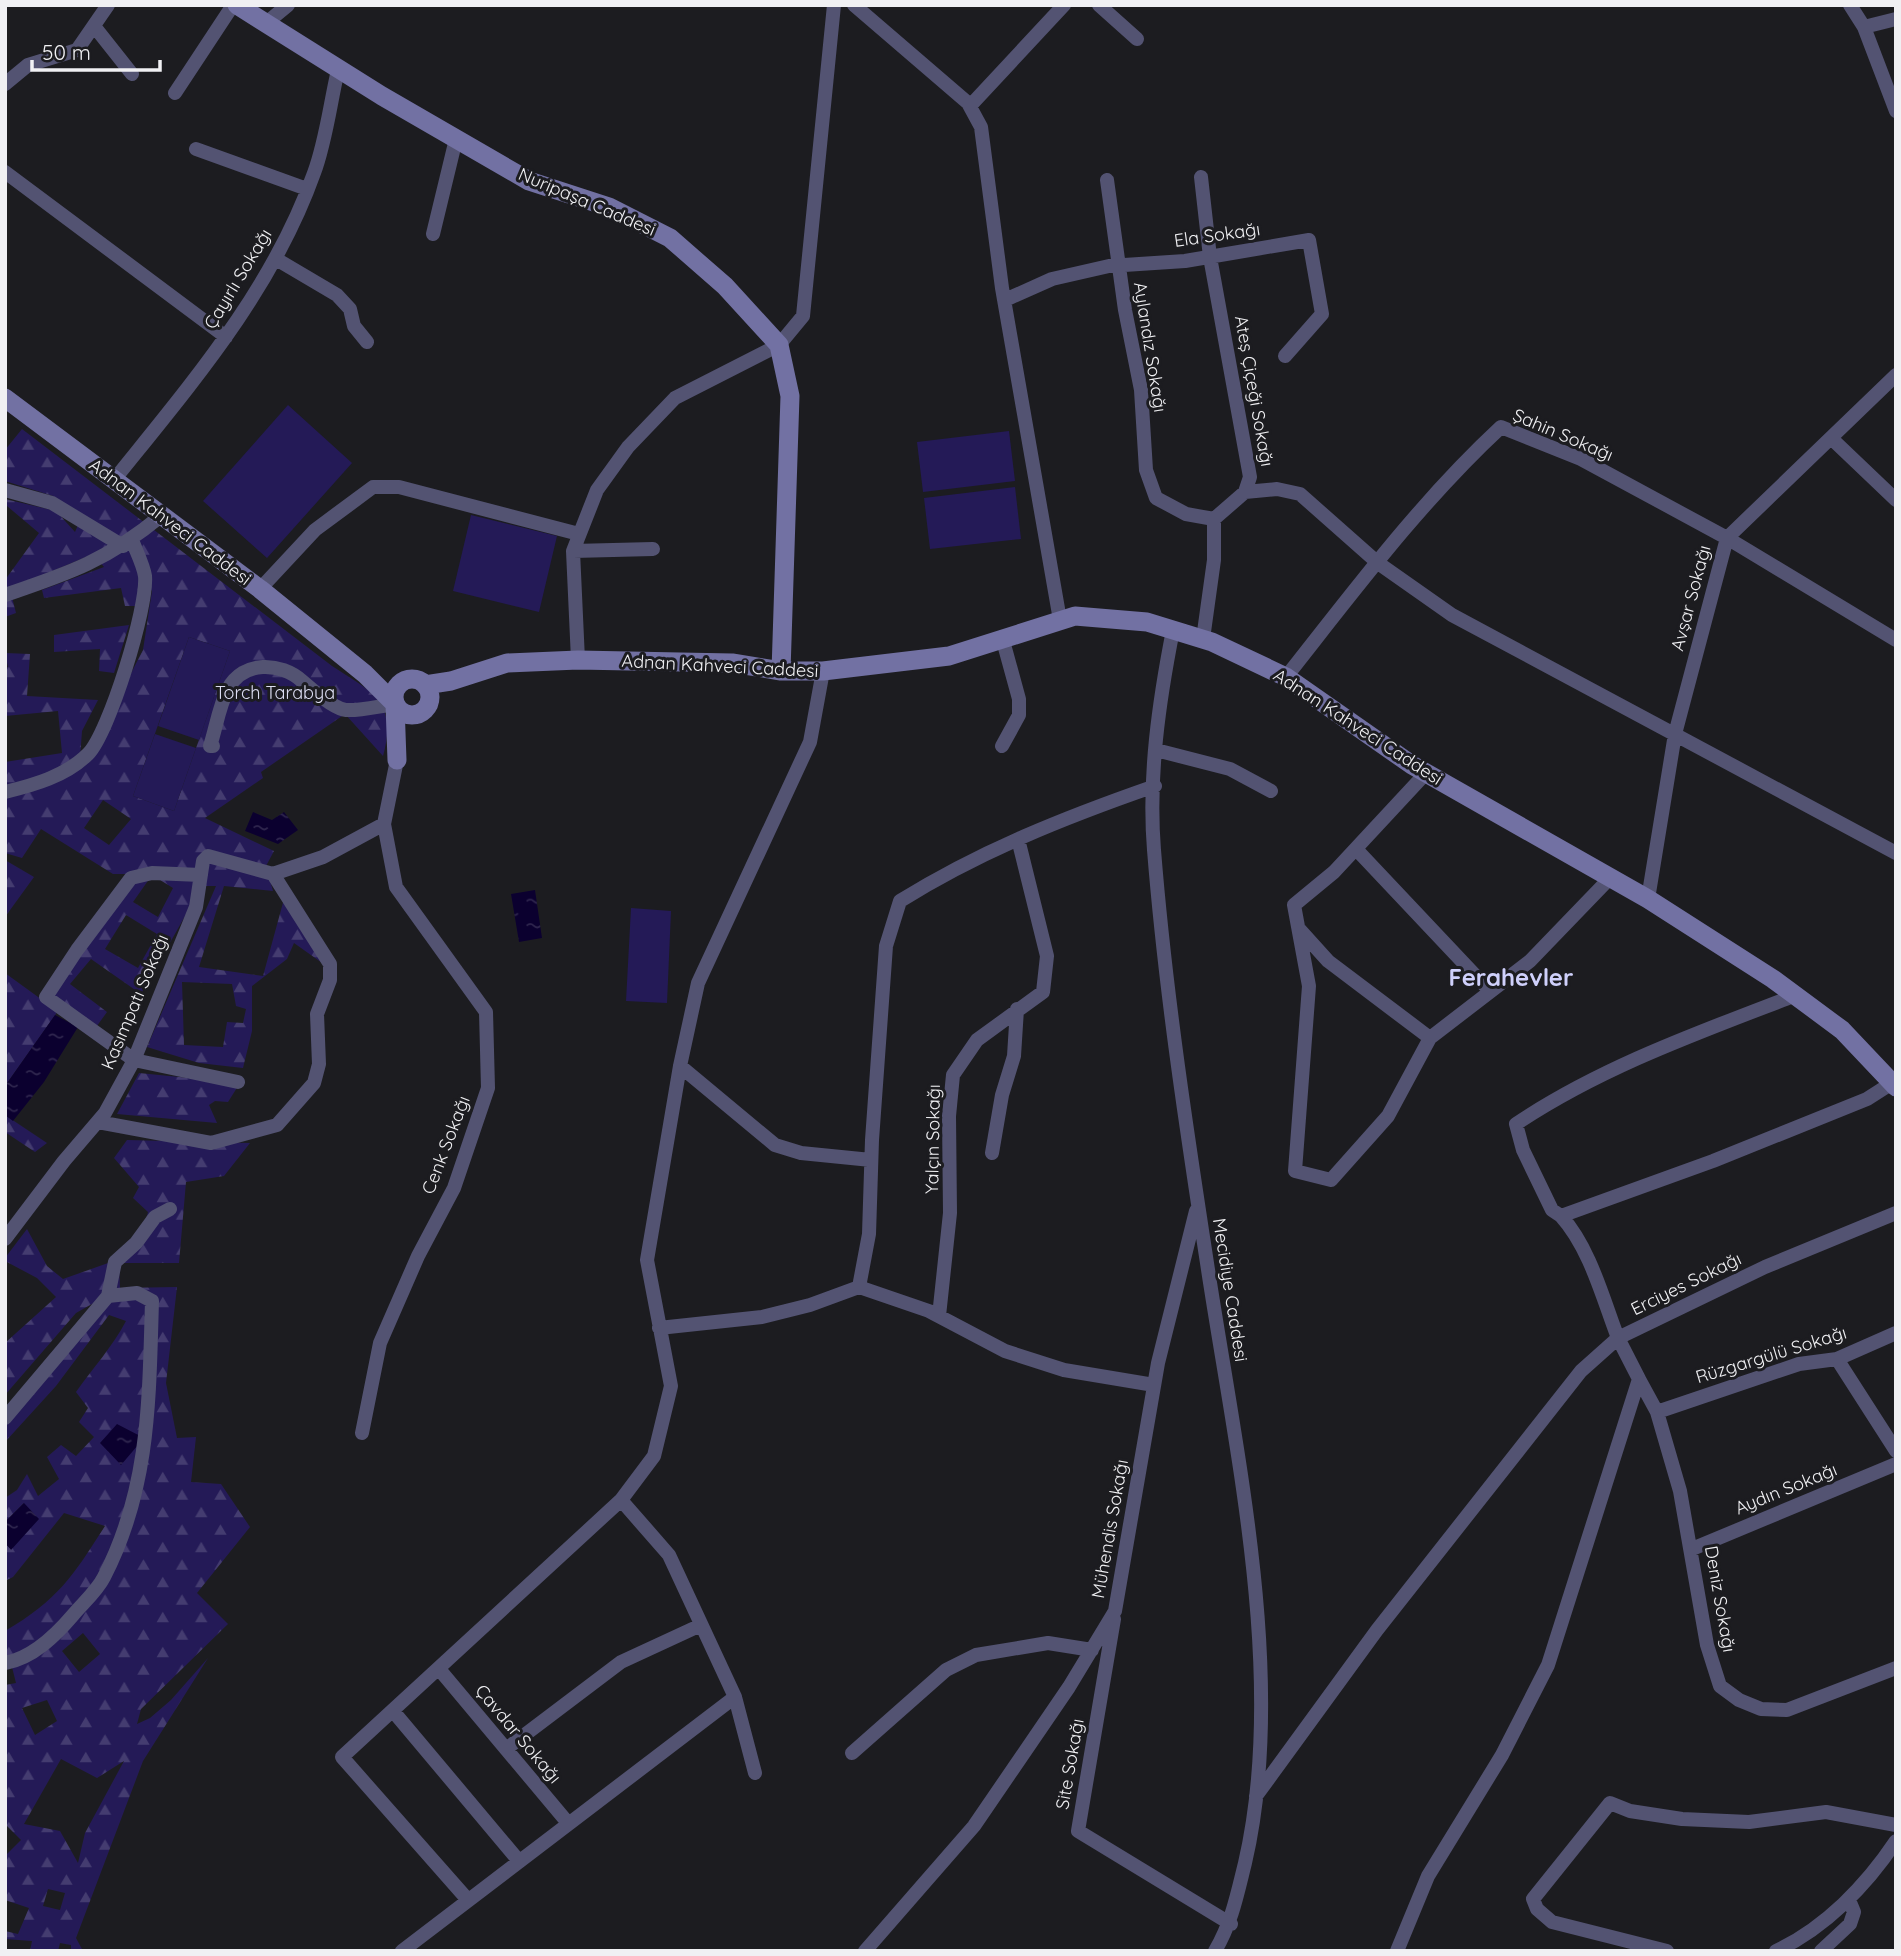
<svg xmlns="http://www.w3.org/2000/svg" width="1901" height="1956" viewBox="0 0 1901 1956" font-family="Quicksand,sans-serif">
	<defs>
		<pattern id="forest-firs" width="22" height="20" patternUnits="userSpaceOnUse" patternTransform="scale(1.75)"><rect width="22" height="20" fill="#241a57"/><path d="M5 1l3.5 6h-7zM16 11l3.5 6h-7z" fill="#443c70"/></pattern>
		<pattern id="water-ripples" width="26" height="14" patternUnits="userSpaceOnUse" patternTransform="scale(1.75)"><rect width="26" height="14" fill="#0b002f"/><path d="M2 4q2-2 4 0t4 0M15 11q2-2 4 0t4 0" fill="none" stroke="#2f264e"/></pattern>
	</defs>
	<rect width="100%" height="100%" fill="#1c1c20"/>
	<path fill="url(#forest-firs)" fill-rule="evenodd" d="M 22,429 L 332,666 C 372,692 398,702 383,756 L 345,714 L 261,772 L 263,778 L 205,818 L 274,851 L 266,866 L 273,891 L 224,886 L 199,967 L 263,976 L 284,899 L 325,965 L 294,943 L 287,959 L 252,986 L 252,1031 L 243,1068 L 199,1063 L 147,1047 L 216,886 L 202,886 L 141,994 L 91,959 L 70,984 L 107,1012 L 94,1030 L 58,1011 L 5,1086 L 5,973 L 45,1002 L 128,874 L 113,874 L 41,829 L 22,858 L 5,853 L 5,762 L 62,753 L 58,711 L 5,716 L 5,668 L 8,667 L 5,653 L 30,654 L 27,696 L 98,700 L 82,731 L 80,758 L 113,708 L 143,650 L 152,591 L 144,581 L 139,606 L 125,606 L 121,588 L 44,598 L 42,590 L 104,567 L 93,554 L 10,589 L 16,613 L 5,617 L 5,580 L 39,533 L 7,506 L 5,508 L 5,499 L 56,511 L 75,532 L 81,518 L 53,496 L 5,481 L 5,450 ZM 189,637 L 230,651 L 174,811 L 133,796 ZM 103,800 L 131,819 L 109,845 L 84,828 ZM 152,875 L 173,888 L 158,917 L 133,902 ZM 126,915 L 157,934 L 138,968 L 105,949 ZM 182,982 L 232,984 L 236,1006 L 246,1009 L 243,1023 L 227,1022 L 223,1047 L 184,1045 Z
		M 129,625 L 114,673 L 99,671 L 100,649 L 54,652 L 54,635 Z
		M 5,860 L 34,877 L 5,917 Z
		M 139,1073 L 240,1083 L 228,1102 L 215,1101 L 209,1105 L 217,1123 L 117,1114 Z
		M 5,1115 L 47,1143 L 35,1152 L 5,1132 Z
		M 127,1140 L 250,1143 L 224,1176 L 186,1182 L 179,1263 L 119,1263 L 120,1288 L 177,1287 L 166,1383 L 177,1438 L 196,1437 L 191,1482 L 221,1484 L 250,1527 L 197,1593 L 228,1624 L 141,1709 L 137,1724 L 150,1718 L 171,1700 L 208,1658 L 143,1761 L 76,1938 L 83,1951 L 71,1951 L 71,1945 L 60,1943 L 58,1951 L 30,1951 L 32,1941 L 5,1939 L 5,1931 L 18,1934 L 29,1908 L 5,1900 L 5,1856 L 21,1840 L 5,1824 L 5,1685 L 16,1683 L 11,1663 L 5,1663 L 5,1631 C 58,1600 73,1576 105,1526 L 64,1513 L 13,1577 L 5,1581 L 5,1543 L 11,1549 L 24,1503 L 5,1522 L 5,1498 L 17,1490 L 27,1474 L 38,1496 L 59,1479 L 47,1457 L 61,1445 L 76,1456 L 94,1437 L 79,1422 L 88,1408 L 76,1392 C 93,1368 113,1346 126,1321 L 109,1315 L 56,1386 L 5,1442 L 5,1414 L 99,1300 L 76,1313 L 5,1395 L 5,1343 L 56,1297 L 37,1278 L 5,1261 L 5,1258 L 27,1229 L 47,1266 L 63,1279 L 111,1262 L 144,1227 L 148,1212 L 133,1198 L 139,1187 L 114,1158 ZM 83,1633 L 100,1654 L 79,1672 L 62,1651 ZM 47,1700 L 57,1721 L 35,1735 L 22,1708 ZM 61,1759 L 97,1778 L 124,1761 L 85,1833 L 78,1863 L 60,1831 L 24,1824 ZM 48,1889 L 65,1893 L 60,1910 L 43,1906 Z"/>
	<path fill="#241a57" d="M 288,405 L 352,463 L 267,558 L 203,501 Z
		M 1009,431 L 1015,481 L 923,492 L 917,442 Z
		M 1015,487 L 1021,539 L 930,549 L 924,498 Z
		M 471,515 L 557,536 L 539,612 L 453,591 Z
		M 189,637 L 230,651 L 199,740 L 158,726 Z
		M 155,734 L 196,748 L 174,811 L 133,796 Z
		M 631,908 L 671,911 L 667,1003 L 626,1001 Z"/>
	<path fill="url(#water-ripples)" d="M 253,812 L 272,820 L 284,812 L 298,830 L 278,844 L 245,831 Z
		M 535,890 L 542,938 L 519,942 L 511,894 Z
		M 55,1015 L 78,1027 L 44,1082 L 13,1121 L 5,1115 L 5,1086 Z
		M 117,1424 L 144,1438 L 121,1465 L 100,1443 Z
		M 24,1503 L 39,1519 L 11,1550 L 5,1543 L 5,1522 Z"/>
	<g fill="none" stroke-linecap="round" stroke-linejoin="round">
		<path stroke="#535372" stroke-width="14" d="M 854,5 L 968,103 L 981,127 L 1002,288 L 1060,620
			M 1099,5 L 1137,39
			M 1850,5 L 1864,27 L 1896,111
			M 265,24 L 288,5
			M 94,26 L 132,74
			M 1864,27 L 1896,19
			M 5,84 L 28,65 L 77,50 L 108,5
			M 175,93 L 233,5
			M 970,106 L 1064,5
			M 196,149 L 307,189
			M 5,172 L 226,337
			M 1201,177 L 1210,257 L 1250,477 L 1245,492 L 1214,519 L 1214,560 L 1203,639
			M 1107,180 L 1125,310 L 1141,390 L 1146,470 L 1156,498 L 1186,514 L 1214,519
			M 433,234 L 456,139
			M 276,259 L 337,295 L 350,309 L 354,326 L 367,342
			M 1005,300 L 1052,279 L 1109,266 L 1185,261 L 1309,240 L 1322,314 L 1285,356
			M 1831,438 L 1896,500
			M 114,480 C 191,384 272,291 314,173 C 326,141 330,104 338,70
			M 5,490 L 52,503 L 123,546
			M 1245,492 L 1277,489 L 1300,494 L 1378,563 L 1452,615 L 1896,853
			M 573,551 L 653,549
			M 260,589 L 315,530 L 373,487 L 399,487 L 579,534
			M 5,595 C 70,573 108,560 162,515
			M 1173,630 C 1159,701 1148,777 1154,850 C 1165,988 1186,1126 1207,1263 C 1235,1450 1288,1678 1245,1863 C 1237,1895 1232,1922 1215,1951
			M 1002,637 L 1019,699 L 1019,715 L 1002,746
			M 578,660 L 573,551 L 597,490 L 628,447 L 675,398 L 779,345 L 803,316 L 834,5
			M 1286,677 C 1354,591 1421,501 1501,427 L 1581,459 L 1727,538 L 1896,640
			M 213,746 L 210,746 C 216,728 219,706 228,689 C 243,660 281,662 302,681 C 311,689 335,709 346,710 C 361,711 379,706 395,704
			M 1156,750 L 1230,769 L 1271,791
			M 1426,773 L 1334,872 L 1294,905 L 1309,986 L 1295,1171 L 1331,1180 L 1388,1116 L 1430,1038 L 1530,961 L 1611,877
			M 5,792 C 34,785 66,776 88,754 C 109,733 148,607 145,576 C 143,564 136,551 132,540
			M 1356,849 L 1489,990
			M 273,874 L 323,857 L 384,824
			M 201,875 L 152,873 L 131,878 L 77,950 L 46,997 L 134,1060 L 238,1082
			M 1648,899 L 1675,734 L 1727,538 L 1896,375
			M 1300,930 L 1328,961 L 1430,1038
			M 1796,995 C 1700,1032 1601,1067 1516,1124 L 1523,1150 L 1552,1210 L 1561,1216 L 1713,1161 L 1867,1099 L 1892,1083
			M 680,1066 L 775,1145 L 801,1153 L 871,1160
			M 98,1122 L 211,1143 L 277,1125 L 314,1083 L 319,1064 L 317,1014 L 330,980 L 330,964 L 273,874
			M 992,1153 L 1002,1095 L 1014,1056 L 1017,1009
			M 1561,1216 C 1590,1248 1603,1299 1618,1338 L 1765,1267 L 1896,1213
			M 5,1239 L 64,1161 L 105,1113 L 134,1060 L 196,907 L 203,861 L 208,856 L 273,874
			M 108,1296 L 115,1262 L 136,1243 L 155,1217 L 170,1209
			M 939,1316 L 950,1213 L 949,1116 L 953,1075 L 977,1040 L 1043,992 L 1047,956 L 1018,839
			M 659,1328 L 762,1317 L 810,1305 L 859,1287
			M 1837,1359 L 1896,1451
			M 1639,1379 L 1657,1412 L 1680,1491 L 1707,1645 L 1720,1686 L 1739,1700 L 1761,1709 L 1787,1710 L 1896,1668
			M 1154,1385 L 1064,1370 L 1005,1351 L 929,1311 L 859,1287 L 869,1234 L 872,1140 L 886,946 L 900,901 C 980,851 1066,817 1155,786
			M 1657,1412 L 1799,1364 L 1837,1359 L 1896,1333
			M 5,1418 L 108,1296 L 137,1293 L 152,1301 C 149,1399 150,1488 104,1577 C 97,1591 83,1603 73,1615 C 56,1635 33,1658 5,1663
			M 362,1433 L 380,1343 L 418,1256 L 454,1188 L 488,1088 L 486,1012 L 396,887 L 384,824 L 397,760
			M 1692,1549 L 1896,1464
			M 1114,1619 L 1078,1831 L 1231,1924
			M 439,1669 L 568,1823
			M 735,1697 L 755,1773
			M 393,1711 L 519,1861
			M 506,1749 L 621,1662 L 701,1625
			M 852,1753 L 946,1670 L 976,1655 L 1048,1643 L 1092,1650
			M 1256,1796 L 1377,1630 L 1581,1371 L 1618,1338 L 1639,1379 L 1548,1665 L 1502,1755 L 1428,1876 L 1397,1951
			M 468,1900 L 342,1757 L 621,1500 L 654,1456 L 671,1386 L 647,1260 L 680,1066 L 698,983 L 810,742 L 823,671
			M 402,1951 L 735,1697 L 669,1555 L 621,1500
			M 865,1951 L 974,1826 L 1069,1687 L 1115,1611 L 1158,1363 L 1196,1211
			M 1667,1951 L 1552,1922 L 1537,1909 L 1533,1899 L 1610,1803 L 1630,1811 L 1682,1819 L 1749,1822 L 1826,1812 L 1896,1825
			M 1776,1951 C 1825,1928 1866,1886 1896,1841
			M 1821,1951 L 1850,1924 L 1854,1912 L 1849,1900"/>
		<path stroke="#7271a3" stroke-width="19" d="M 237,5 L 382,96 L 529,181 L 609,207 L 670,238 L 725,286 L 779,345 L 790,396 L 781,671
			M 5,398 L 260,589 L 365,674 L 394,703
			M394 697a18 18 0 1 1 36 0a18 18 0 1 1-36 0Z
			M 425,685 L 451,681 L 507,663 L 578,660 L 732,663 L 781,671 L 823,671 L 949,656 L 1075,616 L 1147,622 L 1212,642 L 1286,677 L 1412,765 L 1648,899 L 1773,979 L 1842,1030 L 1896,1087
			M 395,705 L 397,760"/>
	</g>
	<g text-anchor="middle" stroke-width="6" stroke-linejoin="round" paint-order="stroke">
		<g font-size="18" fill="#f0f0f3" stroke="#1c1c20">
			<text transform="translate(587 202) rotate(23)" y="6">Nuripaşa Caddesi</text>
			<text transform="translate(1217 235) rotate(-8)" y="6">Ela Sokağı</text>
			<text transform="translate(238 279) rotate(-59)" y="6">Çayırlı Sokağı</text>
			<text transform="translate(1150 347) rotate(81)" y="6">Aylandız Sokağı</text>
			<text transform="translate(1254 391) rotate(80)" y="6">Ateş Çiçeği Sokağı</text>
			<text transform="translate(1563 435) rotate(23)" y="6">Şahin Sokağı</text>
			<text transform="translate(170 522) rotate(37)" y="6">Adnan Kahveci Caddesi</text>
			<text transform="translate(1691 598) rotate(-75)" y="6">Avşar Sokağı</text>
			<text transform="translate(720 666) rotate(3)" y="6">Adnan Kahveci Caddesi</text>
			<text transform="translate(1358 727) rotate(33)" y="6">Adnan Kahveci Caddesi</text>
			<text transform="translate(135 1002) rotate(-67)" y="6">Kasımpatı Sokağı</text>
			<text transform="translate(933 1139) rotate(-89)" y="6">Yalçın Sokağı</text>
			<text transform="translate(446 1145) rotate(-69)" y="6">Cenk Sokağı</text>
			<text transform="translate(1686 1284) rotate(-26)" y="6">Erciyes Sokağı</text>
			<text transform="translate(1230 1290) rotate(81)" y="6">Mecidiye Caddesi</text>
			<text transform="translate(1771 1355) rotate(-17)" y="6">Rüzgargülü Sokağı</text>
			<text transform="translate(1786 1489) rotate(-22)" y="6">Aydın Sokağı</text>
			<text transform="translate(1110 1529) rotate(-80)" y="6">Mühendis Sokağı</text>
			<text transform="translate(1720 1599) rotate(80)" y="6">Deniz Sokağı</text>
			<text transform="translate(518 1734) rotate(50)" y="6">Çavdar Sokağı</text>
			<text transform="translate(1070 1764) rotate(-80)" y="6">Site Sokağı</text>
		</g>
		<g font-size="18" fill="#dddef3" stroke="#1c1c20">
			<text x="275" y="699">Torch Tarabya</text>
		</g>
		<g font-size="24" font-weight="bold" fill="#cfd0fb" stroke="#1c1c20">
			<text x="1511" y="986">Ferahevler</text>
		</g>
	</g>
	<rect width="1901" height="1956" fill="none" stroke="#f0f0f3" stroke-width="14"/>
	<path d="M32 60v10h128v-10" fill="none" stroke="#f0f0f3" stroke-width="3.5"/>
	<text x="42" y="60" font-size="21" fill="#f0f0f3" stroke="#1c1c20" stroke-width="5" paint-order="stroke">50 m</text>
</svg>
